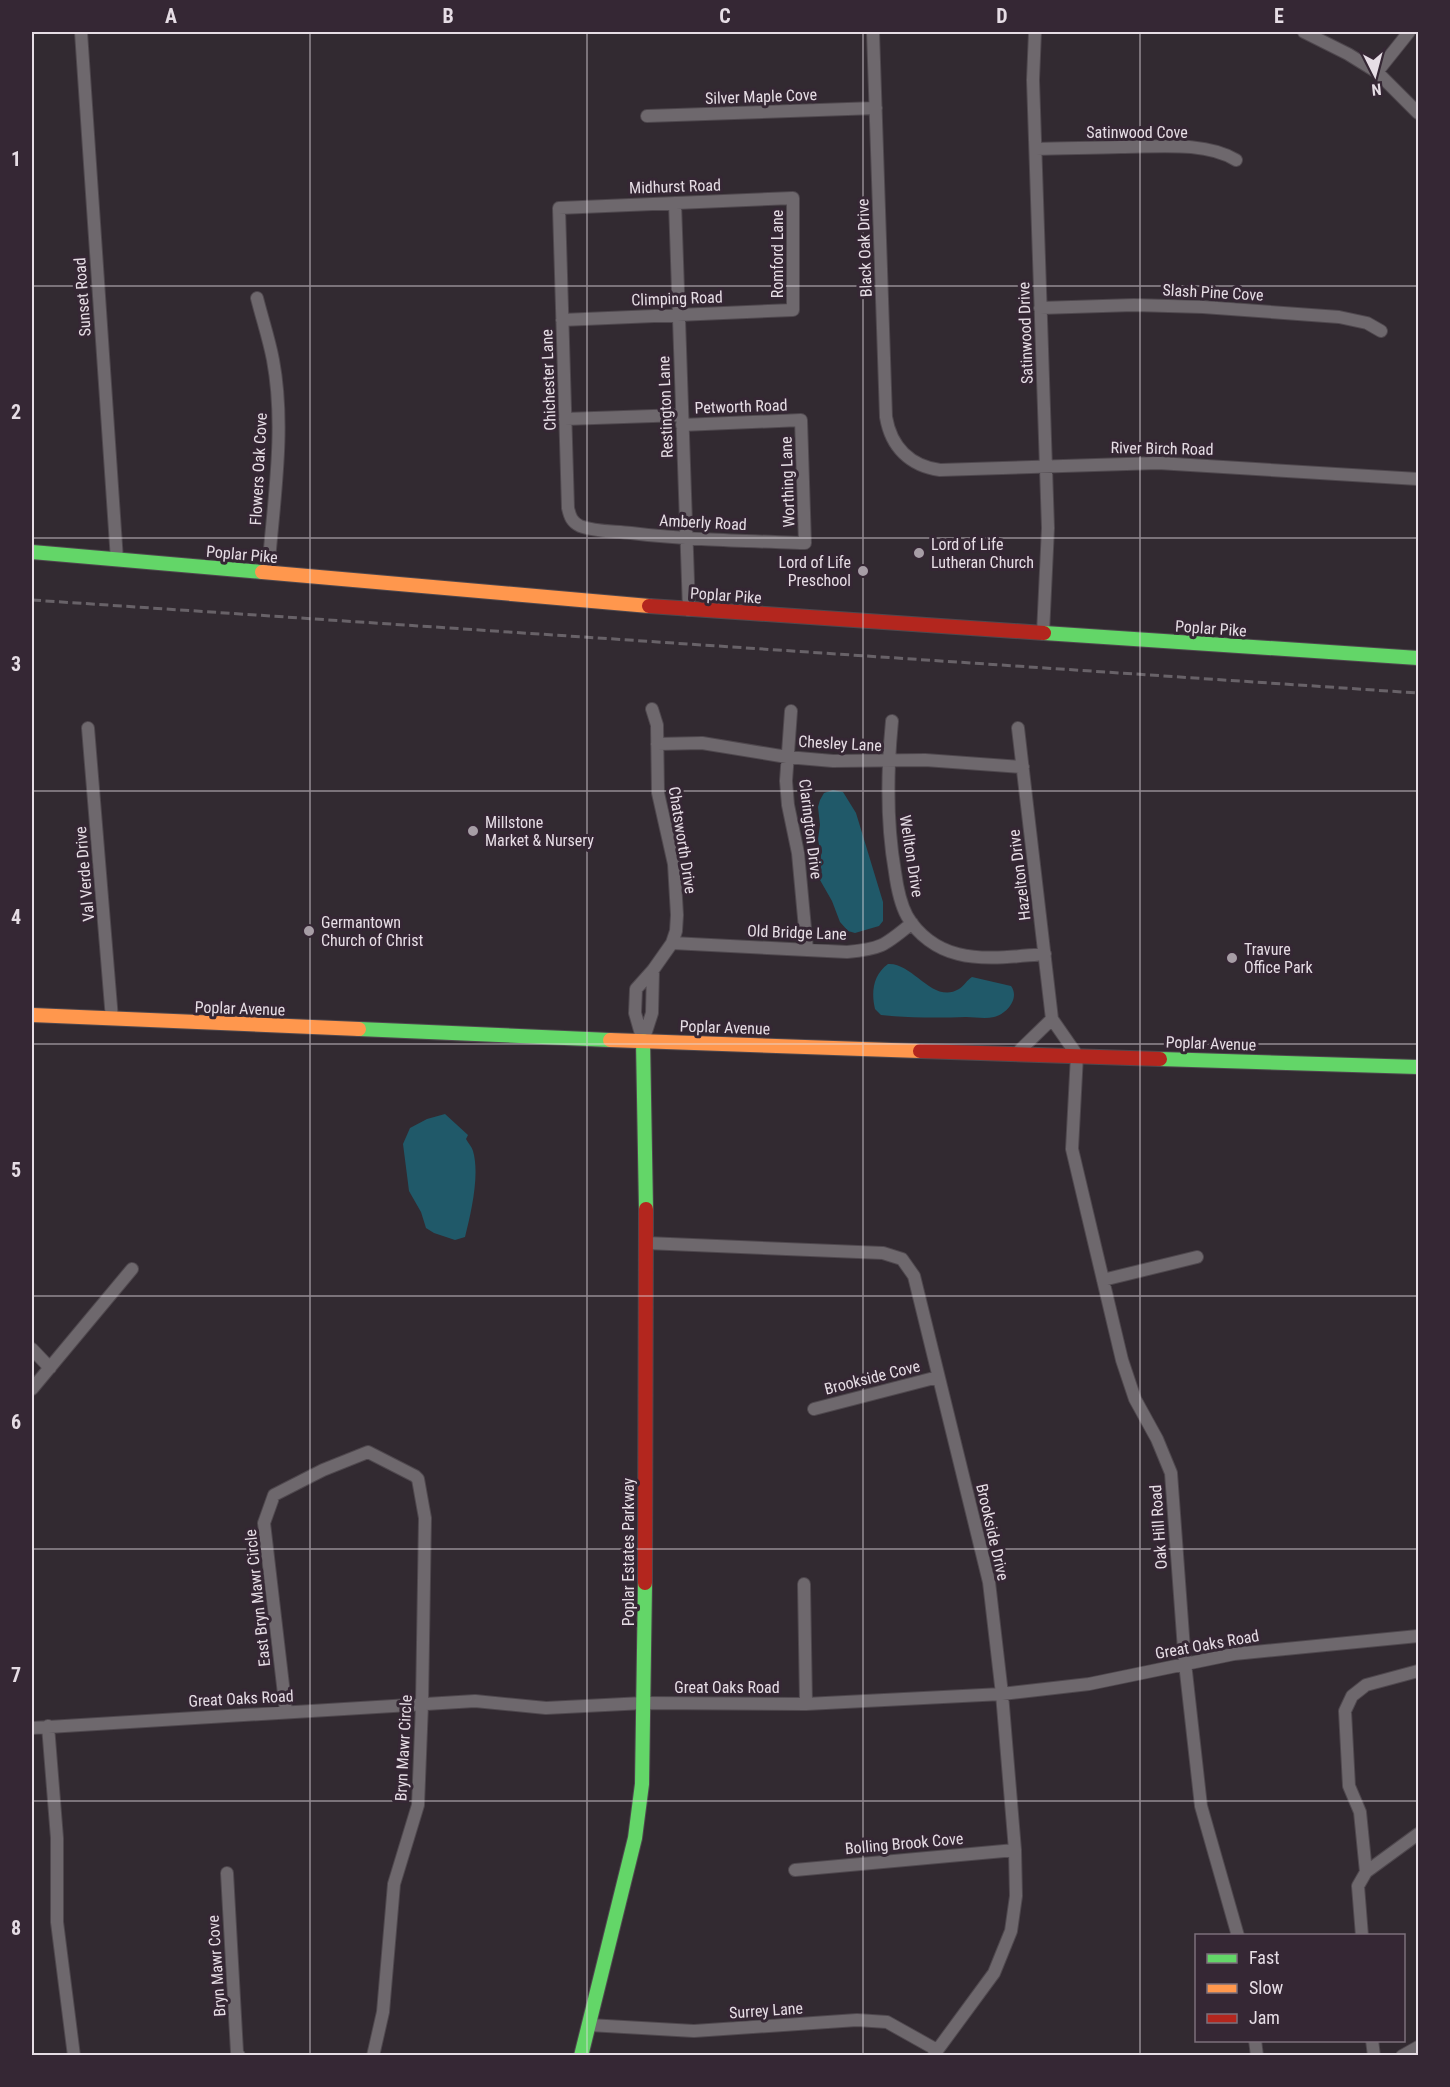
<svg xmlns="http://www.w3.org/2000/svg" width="1450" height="2087" viewBox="0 0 1450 2087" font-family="'Roboto Condensed',sans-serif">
	<rect width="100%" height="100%" fill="#322a31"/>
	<path fill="#205969" d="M 833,790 L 843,792 L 856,813 L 883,902 L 883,921 L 879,926 L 855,933 L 848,931 L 840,922 L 832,901 L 820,880 L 821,855 L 818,839 L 820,825 L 818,807 L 820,800 L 824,793 Z
		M 888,964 C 913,962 933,1005 959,989 C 964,986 967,980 972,977 L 1011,986 C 1020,998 1007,1014 994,1017 C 985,1019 975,1017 966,1017 C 938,1018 909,1018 881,1015 L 875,1009 C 871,992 873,975 888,964 Z
		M 445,1114 L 468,1135 L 466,1139 C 468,1143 472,1147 473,1151 C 480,1175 471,1213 465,1237 L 455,1240 L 434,1233 L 426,1228 L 421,1212 L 409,1191 L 408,1183 L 403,1144 L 410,1128 L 427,1119 Z"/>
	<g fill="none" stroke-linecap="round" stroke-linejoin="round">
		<defs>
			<path id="street" d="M 81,32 L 117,560
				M 873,32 L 886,417 C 891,447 910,466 940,470 L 1158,463 L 1418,479
				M 1035,32 L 1033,80 L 1048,528 L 1043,633
				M 1304,32 L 1348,54 L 1377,72 L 1418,113
				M 1377,72 L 1409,32
				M 647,116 L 876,108
				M 1036,149 C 1064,148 1092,148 1121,147 C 1156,147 1205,141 1236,160
				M 675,203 L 689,610
				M 257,298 C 262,318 269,339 273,360 C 286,429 273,504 268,573
				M 1040,308 L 1134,305 L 1203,307 L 1339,317 L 1367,323 L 1381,331
				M 562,320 L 793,310 L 793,198 L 559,208 L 568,508 C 570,517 572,522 580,526 C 595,532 615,531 631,533 C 689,540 747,541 805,543 L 801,420 L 682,425
				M 565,419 L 682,415
				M 791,711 L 786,781 L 788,805 L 798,853 L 807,950
				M 892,721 C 887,772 886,821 895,872 C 897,887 900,903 907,916 C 918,935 937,949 958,954 C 985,961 1017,956 1045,954
				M 88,728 L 112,1019
				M 1018,728 L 1052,1019 L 1077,1055 L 1072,1149 L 1122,1360 L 1135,1399 L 1157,1439 L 1171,1473 L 1185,1663 L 1201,1806 L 1238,1936
				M 657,744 L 702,743 L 787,757 L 833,761 L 925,760 L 1023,767
				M 672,943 L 847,952 C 882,949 885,945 912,923
				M 643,1041 L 635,1013 L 636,989 L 653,970 L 672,943 L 676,931 L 677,915 L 674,864 L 658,793 L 657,725 L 652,709
				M 643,1041 L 652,1013 L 653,970
				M 1017,1053 L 1052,1019
				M 646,1243 L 883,1253 L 902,1259 L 914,1276 L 989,1582 L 1002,1694 L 1015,1850 L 1016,1896 L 1011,1931 L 994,1973 L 933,2056
				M 1103,1280 L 1197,1257
				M 32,1349 L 50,1368
				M 32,1389 L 132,1269
				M 814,1409 L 938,1377
				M 804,1584 L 806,1704
				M 286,1711 L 264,1523 L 274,1495 L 323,1470 L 368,1452 L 415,1476 L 418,1479 L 425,1518 L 422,1704 L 418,1805 L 394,1884 L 383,2012 L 373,2056
				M 48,1726 L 57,1838 L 57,1922 L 74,2056
				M 32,1728 L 475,1701 L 546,1708 L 644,1703 L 806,1704 L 1002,1694 L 1089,1684 L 1234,1654 L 1418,1636
				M 795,1870 L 1015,1850
				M 1366,1872 L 1418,1834
				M 227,1873 L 237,2052 L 239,2056
				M 1362,1936 L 1358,1886 L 1366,1872 L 1360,1812 L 1349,1786 L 1345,1711 L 1352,1696 L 1366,1685 L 1418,1671
				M 589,2025 L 694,2031 L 857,2020 L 887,2022 L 937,2050
				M 1255,2040 L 1257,2056
				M 1372,2040 L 1374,2056
				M 1402,2056 L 1418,2047"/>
			<path id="fast" d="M 32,552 L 262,572
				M 1044,633 L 1418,658
				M 359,1029 L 610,1040
				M 643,1041 L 646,1209
				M 1160,1059 L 1418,1067
				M 581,2056 L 635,1838 L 642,1784 L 645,1583"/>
			<path id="slow" d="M 262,572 L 649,606
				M 32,1015 L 359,1029
				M 610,1040 L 920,1051"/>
			<path id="jam" d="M 649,606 L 1044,633
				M 920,1051 L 1160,1059
				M 645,1583 L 646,1209"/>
		</defs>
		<use href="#street" stroke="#4f484e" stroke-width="14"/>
		<use href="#fast" stroke="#4f484e" stroke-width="16"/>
		<use href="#slow" stroke="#4f484e" stroke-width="16"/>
		<use href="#jam" stroke="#4f484e" stroke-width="16"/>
		<use href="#street" stroke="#6e686d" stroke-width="12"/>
		<use href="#fast" stroke="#63d668" stroke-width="14"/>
		<use href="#slow" stroke="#ff974d" stroke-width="14"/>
		<use href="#jam" stroke="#b3261e" stroke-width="14"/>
		<path stroke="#686268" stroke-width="3" stroke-dasharray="9 4.5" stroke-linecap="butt" d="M 32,600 L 1418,693"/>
	</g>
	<path fill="none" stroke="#e6dde5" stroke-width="1.5" stroke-opacity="0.55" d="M 310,32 L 310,2056M 587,32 L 587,2056M 863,32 L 863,2056M 1140,32 L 1140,2056M 32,286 L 1418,286M 32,538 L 1418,538M 32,791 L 1418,791M 32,1044 L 1418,1044M 32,1296 L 1418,1296M 32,1549 L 1418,1549M 32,1801 L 1418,1801"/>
	<g fill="#a79ea6" stroke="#352734" stroke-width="2">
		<circle cx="919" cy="553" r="6"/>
		<circle cx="863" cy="571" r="6"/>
		<circle cx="473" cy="831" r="6"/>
		<circle cx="309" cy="931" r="6"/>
		<circle cx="1232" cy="958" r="6"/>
	</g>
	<g text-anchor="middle" stroke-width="6" stroke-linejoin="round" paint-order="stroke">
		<g font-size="16" fill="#e6dde5" stroke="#352734">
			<text transform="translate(761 96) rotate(-2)" y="6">Silver Maple Cove</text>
			<text x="1137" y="138">Satinwood Cove</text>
			<text transform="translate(675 186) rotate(-2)" y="6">Midhurst Road</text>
			<text transform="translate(864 248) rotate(-92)" y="6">Black Oak Drive</text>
			<text transform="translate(777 254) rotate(-90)" y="6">Romford Lane</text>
			<text transform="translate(1213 292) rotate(3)" y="6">Slash Pine Cove</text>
			<text transform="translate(82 297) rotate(-94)" y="6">Sunset Road</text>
			<text transform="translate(677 298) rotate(-2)" y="6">Climping Road</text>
			<text transform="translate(1025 333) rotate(-92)" y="6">Satinwood Drive</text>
			<text transform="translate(548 380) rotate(-92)" y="6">Chichester Lane</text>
			<text transform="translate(741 406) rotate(-2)" y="6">Petworth Road</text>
			<text transform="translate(665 407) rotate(-92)" y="6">Restington Lane</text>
			<text transform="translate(1162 448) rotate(1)" y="6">River Birch Road</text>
			<text transform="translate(258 469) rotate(-87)" y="6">Flowers Oak Cove</text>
			<text transform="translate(787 482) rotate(-92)" y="6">Worthing Lane</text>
			<text transform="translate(703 522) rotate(3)" y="6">Amberly Road</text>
			<text transform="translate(242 554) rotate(5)" y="6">Poplar Pike</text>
			<text transform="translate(726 595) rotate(4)" y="6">Poplar Pike</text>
			<text transform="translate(1211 628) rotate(4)" y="6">Poplar Pike</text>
			<text transform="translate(840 743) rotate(3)" y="6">Chesley Lane</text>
			<text transform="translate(811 829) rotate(83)" y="6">Clarington Drive</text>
			<text transform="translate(683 840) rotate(81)" y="6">Chatsworth Drive</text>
			<text transform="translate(912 856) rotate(81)" y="6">Wellton Drive</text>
			<text transform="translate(84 874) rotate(-95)" y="6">Val Verde Drive</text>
			<text transform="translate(1019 875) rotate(-97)" y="6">Hazelton Drive</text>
			<text transform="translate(797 932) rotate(2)" y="6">Old Bridge Lane</text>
			<text transform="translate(240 1008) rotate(2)" y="6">Poplar Avenue</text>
			<text transform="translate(725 1027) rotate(2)" y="6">Poplar Avenue</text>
			<text transform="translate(1211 1043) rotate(2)" y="6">Poplar Avenue</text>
			<text transform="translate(872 1377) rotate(-14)" y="6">Brookside Cove</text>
			<text transform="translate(1158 1527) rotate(-94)" y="6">Oak Hill Road</text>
			<text transform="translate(993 1532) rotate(77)" y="6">Brookside Drive</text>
			<text transform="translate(628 1552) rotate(-90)" y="6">Poplar Estates Parkway</text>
			<text transform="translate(257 1598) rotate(-96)" y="6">East Bryn Mawr Circle</text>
			<text transform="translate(1207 1644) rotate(-10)" y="6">Great Oaks Road</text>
			<text x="727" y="1693">Great Oaks Road</text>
			<text transform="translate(241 1698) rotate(-3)" y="6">Great Oaks Road</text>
			<text transform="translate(403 1748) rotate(-87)" y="6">Bryn Mawr Circle</text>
			<text transform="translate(904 1843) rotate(-5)" y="6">Bolling Brook Cove</text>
			<text transform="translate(216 1966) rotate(-94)" y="6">Bryn Mawr Cove</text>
			<text transform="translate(766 2010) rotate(-4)" y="6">Surrey Lane</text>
		</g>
		<g font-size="16" fill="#e6dde5" stroke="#352734" text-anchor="start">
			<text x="931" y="550">Lord of Life<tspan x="931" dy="18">Lutheran Church</tspan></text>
			<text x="851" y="568" text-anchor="end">Lord of Life<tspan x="851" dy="18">Preschool</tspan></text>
			<text x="485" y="828">Millstone<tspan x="485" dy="18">Market &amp; Nursery</tspan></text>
			<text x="321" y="928">Germantown<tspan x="321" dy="18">Church of Christ</tspan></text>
			<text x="1244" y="955">Travure<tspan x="1244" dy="18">Office Park</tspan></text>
		</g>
	</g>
	<rect width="1450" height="2087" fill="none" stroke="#352734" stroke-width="66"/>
	<rect x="1195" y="1934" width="210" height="108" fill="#352734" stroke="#7c707b" stroke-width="1.5"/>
	<rect x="1207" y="1954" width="30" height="9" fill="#63d668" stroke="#7c707b" stroke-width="1.5"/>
	<text x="1249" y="1964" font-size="18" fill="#e6dde5">Fast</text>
	<rect x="1207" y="1984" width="30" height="9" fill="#ff974d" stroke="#7c707b" stroke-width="1.5"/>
	<text x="1249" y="1994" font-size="18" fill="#e6dde5">Slow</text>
	<rect x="1207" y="2014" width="30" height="9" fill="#b3261e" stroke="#7c707b" stroke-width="1.5"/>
	<text x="1249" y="2024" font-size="18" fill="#e6dde5">Jam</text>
	<g transform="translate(1375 75) rotate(174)" stroke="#352734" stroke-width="4.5" paint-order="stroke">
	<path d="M0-4.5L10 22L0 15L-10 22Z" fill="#e6dde5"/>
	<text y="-9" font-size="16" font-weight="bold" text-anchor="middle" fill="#e6dde5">N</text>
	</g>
	<rect x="33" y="33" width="1384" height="2021" fill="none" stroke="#e6dde5" stroke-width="2"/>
	<g font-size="20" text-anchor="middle" font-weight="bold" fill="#e6dde5">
		<text x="171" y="23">A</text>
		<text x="448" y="23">B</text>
		<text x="725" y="23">C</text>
		<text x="1002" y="23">D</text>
		<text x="1279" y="23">E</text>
		<text x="16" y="166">1</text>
		<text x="16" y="419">2</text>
		<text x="16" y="671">3</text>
		<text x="16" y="924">4</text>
		<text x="16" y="1177">5</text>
		<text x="16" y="1429">6</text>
		<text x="16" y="1682">7</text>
		<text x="16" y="1935">8</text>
	</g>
</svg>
